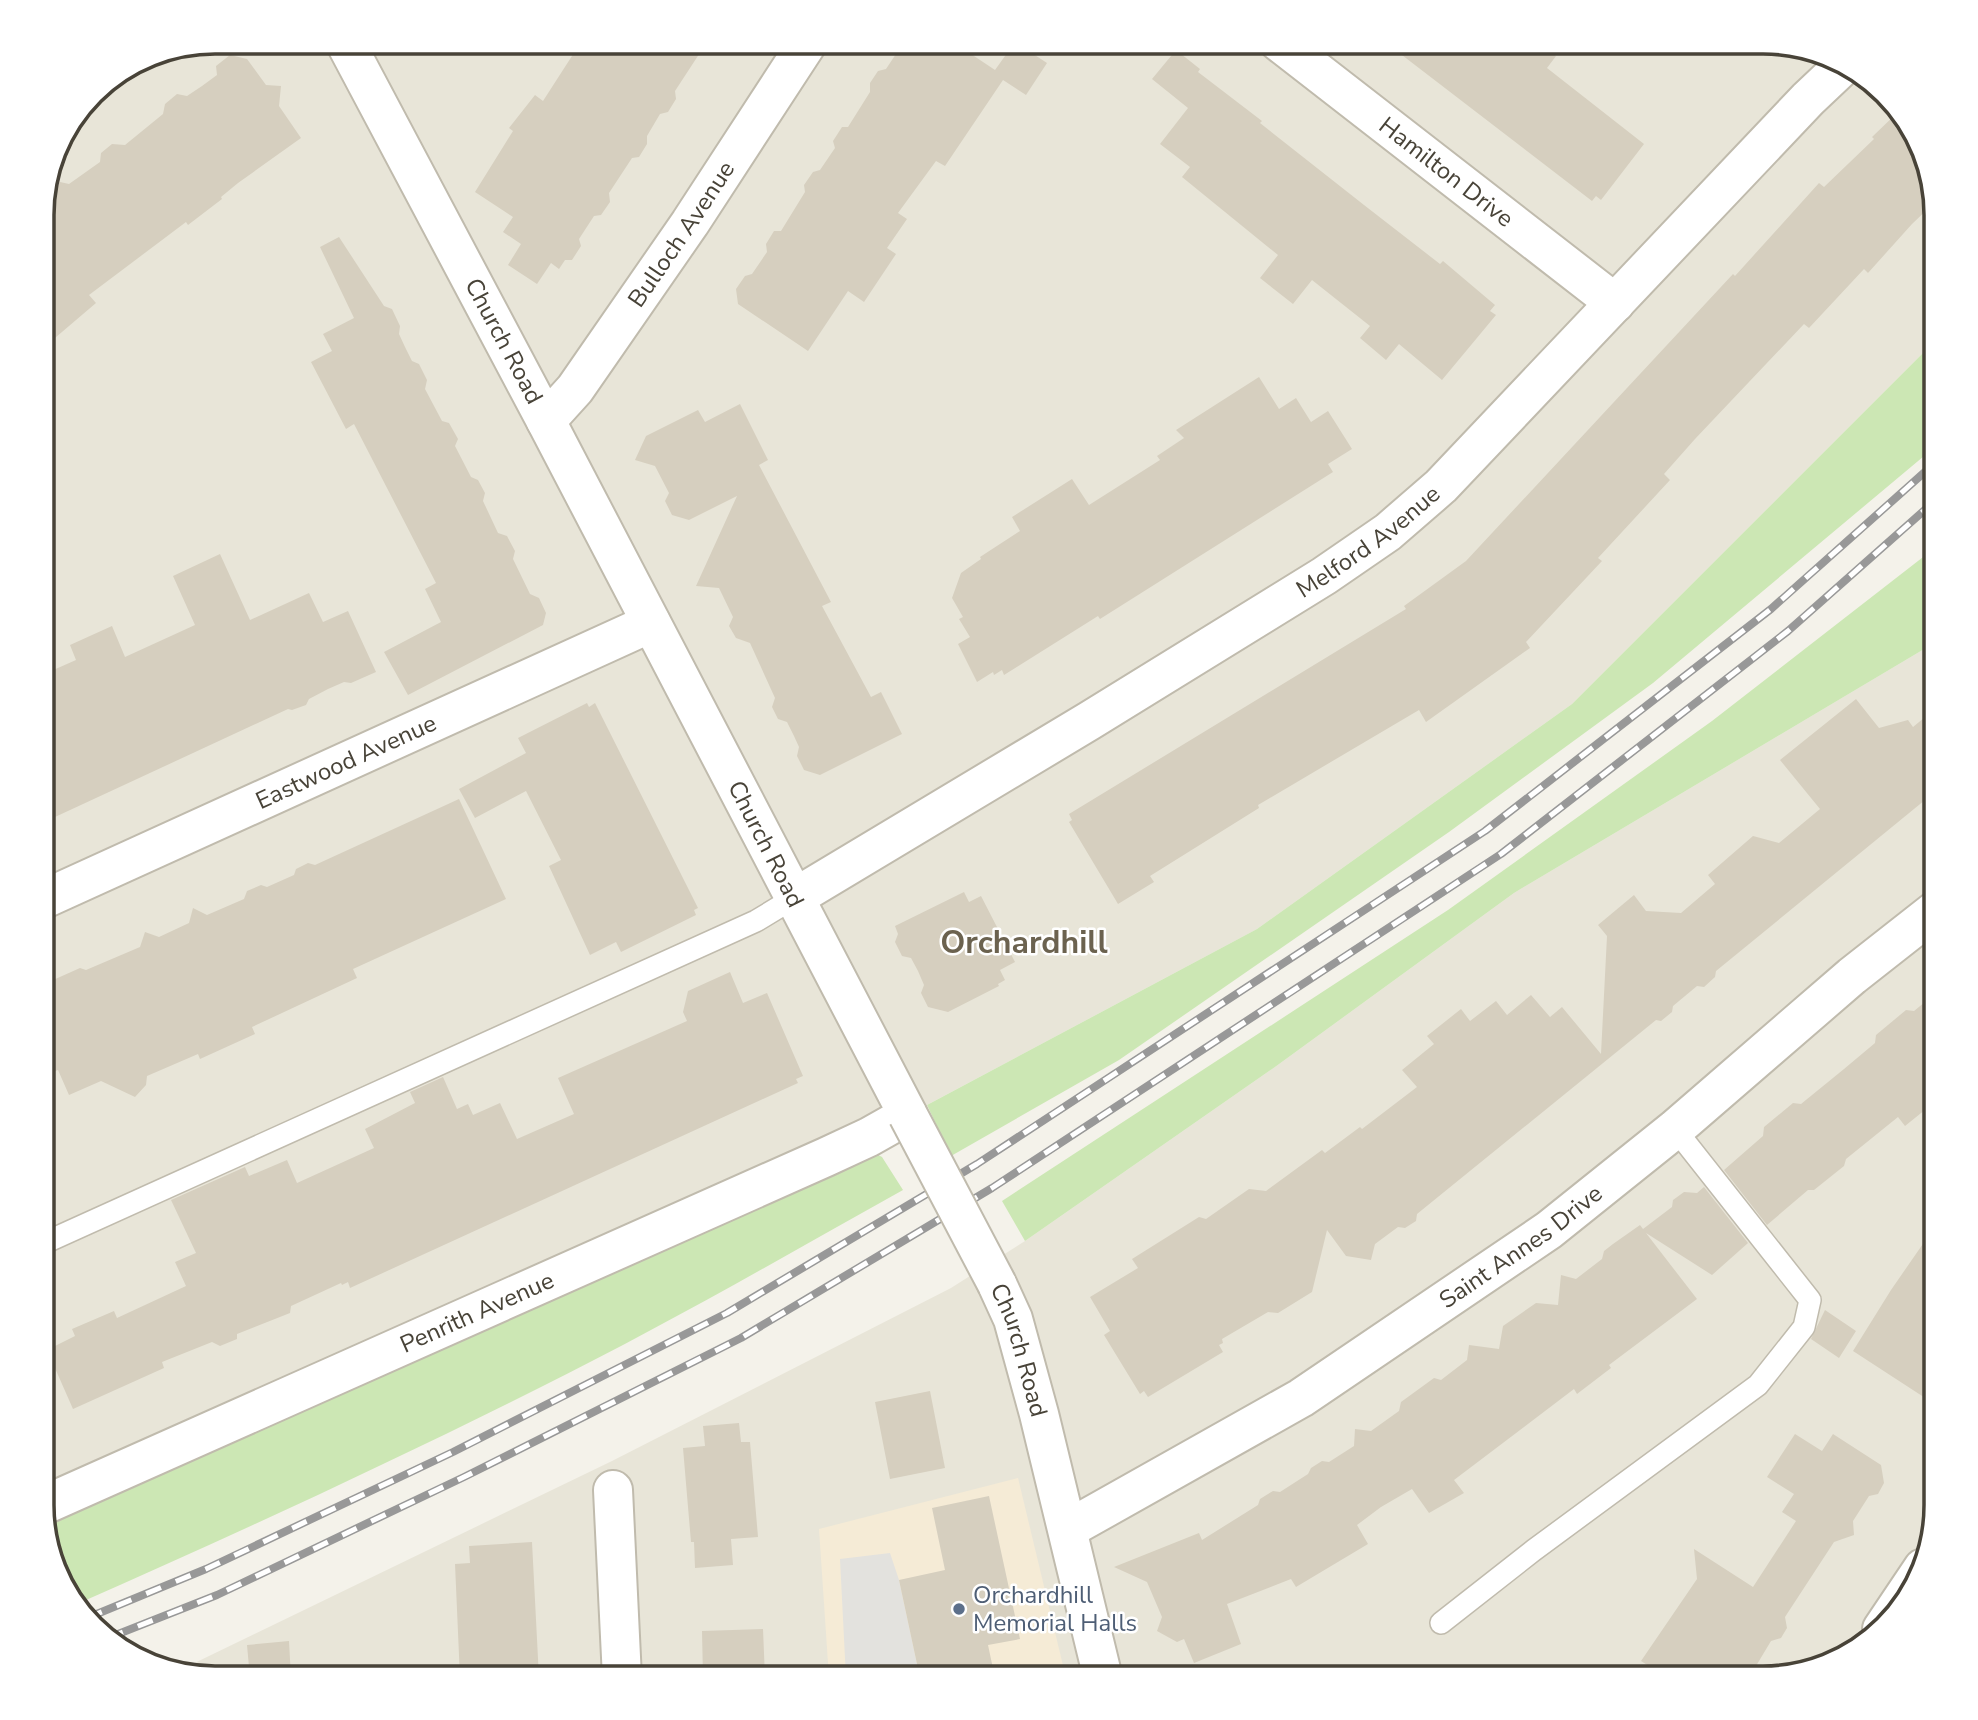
<svg xmlns="http://www.w3.org/2000/svg" width="1978" height="1720" viewBox="0 0 1978 1720" font-family="'Nunito Sans',sans-serif">
	<rect width="100%" height="100%" fill="#f4f2ea"/>
	<path fill="#e8e5d8" d="M 215,42 L 1763,42 L 1829,55 L 1885,93 L 1923,149 L 1936,215 L 1936,340 L 1572,704 L 1257,929 L 908,1115 L 42,1506 L 42,204 L 60,138 L 101,85 L 149,55 Z
		M 1936,642 L 1936,1516 L 1923,1571 L 1885,1627 L 1829,1665 L 1763,1678 L 215,1678 L 178,1671 L 612,1461 L 951,1288 L 1025,1241 L 1275,1067 L 1514,893 Z"/>
	<path fill="#f5ebd6" d="M 1018,1478 L 1066,1678 L 829,1678 L 819,1529 Z"/>
	<path fill="#cce7b4" d="M 1936,340 L 1936,446 L 1653,683 L 1449,832 L 1119,1060 L 951,1156 L 927,1105 L 1257,929 L 1572,704 Z
		M 1936,547 L 1936,642 L 1514,893 L 1275,1067 L 1025,1241 L 1002,1201 L 1448,910 L 1712,721 Z
		M 867,1149 L 882,1157 L 903,1190 C 783,1257 664,1326 541,1387 C 389,1463 234,1535 77,1604 L 55,1571 L 43,1520 Z"/>
	<path fill="#e3e2de" d="M 890,1553 L 899,1580 L 920,1678 L 846,1678 L 840,1559 Z"/>
	<path fill="#d6cfbf" d="M 581,42 L 707,42 L 675,91 L 676,99 L 668,112 L 660,114 L 647,136 L 647,144 L 639,157 L 632,158 L 609,193 L 610,202 L 601,215 L 594,216 L 579,239 L 581,246 L 572,260 L 565,260 L 559,269 L 551,263 L 537,284 L 508,265 L 521,244 L 503,232 L 513,217 L 475,192 L 513,131 L 509,128 L 535,95 L 543,101 Z
		M 904,42 L 953,42 L 995,70 L 1015,42 L 1047,63 L 1026,95 L 1003,80 L 945,166 L 936,161 L 898,213 L 907,219 L 887,248 L 896,254 L 864,302 L 848,291 L 808,351 L 738,304 L 736,289 L 745,276 L 752,274 L 767,252 L 766,244 L 774,231 L 781,231 L 805,192 L 804,185 L 813,172 L 820,170 L 835,148 L 833,141 L 842,127 L 848,127 L 870,92 L 870,83 L 878,71 L 886,69 Z
		M 1385,42 L 1538,42 L 1556,56 L 1547,68 L 1644,144 L 1601,200 L 1596,196 L 1592,201 Z
		M 1176,50 L 1200,69 L 1198,72 L 1262,121 L 1260,123 L 1364,205 L 1440,264 L 1443,261 L 1495,305 L 1490,311 L 1496,315 L 1442,380 L 1399,344 L 1386,360 L 1360,338 L 1370,326 L 1312,280 L 1293,304 L 1260,278 L 1278,255 L 1182,177 L 1190,167 L 1160,144 L 1188,108 L 1152,79 Z
		M 230,55 L 247,59 L 266,85 L 281,86 L 279,106 L 301,138 L 238,183 L 221,197 L 222,199 L 188,225 L 186,222 L 89,295 L 96,303 L 42,349 L 42,244 L 49,191 L 60,182 L 69,184 L 100,162 L 101,153 L 112,144 L 125,145 L 163,114 L 165,104 L 177,94 L 187,96 L 202,86 L 217,75 L 216,66 Z
		M 1898,112 L 1923,149 L 1934,203 L 1912,224 L 1868,273 L 1864,269 L 1809,328 L 1804,324 L 1695,439 L 1664,474 L 1670,480 L 1598,558 L 1602,561 L 1526,642 L 1530,648 L 1426,722 L 1419,710 L 1258,805 L 1259,808 L 1150,876 L 1154,882 L 1118,904 L 1069,822 L 1072,820 L 1069,814 L 1406,609 L 1404,606 L 1466,561 L 1733,274 L 1735,276 L 1819,183 L 1824,187 L 1874,139 L 1872,137 Z
		M 339,237 L 384,306 L 392,309 L 400,326 L 399,334 L 405,347 L 412,361 L 419,364 L 427,380 L 425,389 L 442,421 L 449,423 L 458,439 L 455,446 L 471,477 L 478,480 L 485,493 L 483,501 L 498,533 L 507,536 L 515,551 L 513,559 L 530,594 L 539,598 L 546,613 L 543,625 L 408,695 L 384,652 L 441,622 L 425,589 L 436,583 L 354,424 L 346,429 L 311,362 L 332,351 L 323,334 L 354,318 L 320,247 Z
		M 1259,377 L 1279,409 L 1296,398 L 1311,422 L 1328,411 L 1352,449 L 1328,464 L 1333,472 L 1100,619 L 1098,616 L 1004,675 L 1002,670 L 994,675 L 993,672 L 977,682 L 958,644 L 970,637 L 959,619 L 963,617 L 952,598 L 961,573 L 981,559 L 980,557 L 1020,531 L 1012,517 L 1072,479 L 1089,505 L 1160,460 L 1157,456 L 1184,438 L 1176,430 Z
		M 740,404 L 768,460 L 759,465 L 831,602 L 822,606 L 871,697 L 881,692 L 902,734 L 820,775 L 804,770 L 797,756 L 799,747 L 794,736 L 787,722 L 778,719 L 772,707 L 775,698 L 750,643 L 736,638 L 729,626 L 733,617 L 719,588 L 696,586 L 737,496 L 689,520 L 672,515 L 665,501 L 669,493 L 655,466 L 635,460 L 646,436 L 698,410 L 705,422 Z
		M 220,554 L 250,620 L 309,593 L 323,622 L 348,611 L 376,672 L 351,683 L 344,682 L 328,689 L 309,699 L 306,705 L 292,710 L 288,709 L 55,817 L 51,809 L 42,813 L 42,675 L 76,660 L 70,645 L 112,626 L 125,657 L 195,625 L 173,576 Z
		M 1856,699 L 1879,728 L 1908,720 L 1913,727 L 1936,708 L 1936,791 L 1716,971 L 1715,977 L 1704,987 L 1697,986 L 1673,1006 L 1672,1012 L 1661,1021 L 1656,1020 L 1417,1214 L 1416,1221 L 1405,1228 L 1398,1227 L 1375,1244 L 1371,1260 L 1346,1256 L 1327,1230 L 1312,1292 L 1278,1313 L 1268,1312 L 1222,1339 L 1223,1343 L 1219,1345 L 1223,1352 L 1148,1397 L 1144,1391 L 1140,1394 L 1104,1335 L 1110,1331 L 1090,1297 L 1138,1268 L 1132,1259 L 1199,1217 L 1206,1219 L 1249,1189 L 1266,1191 L 1322,1150 L 1325,1153 L 1360,1127 L 1362,1129 L 1417,1087 L 1402,1070 L 1434,1044 L 1427,1036 L 1461,1009 L 1470,1021 L 1496,1001 L 1507,1015 L 1531,995 L 1550,1017 L 1562,1007 L 1601,1054 L 1607,936 L 1598,925 L 1634,895 L 1646,911 L 1681,913 L 1715,884 L 1708,875 L 1753,836 L 1779,843 L 1820,809 L 1780,760 Z
		M 587,703 L 589,707 L 595,703 L 698,908 L 694,910 L 696,915 L 621,952 L 616,942 L 590,955 L 549,866 L 561,860 L 526,791 L 475,818 L 459,789 L 526,753 L 518,738 Z
		M 459,799 L 506,899 L 353,969 L 357,978 L 252,1027 L 255,1034 L 200,1059 L 198,1054 L 147,1076 L 146,1085 L 135,1097 L 101,1081 L 69,1095 L 58,1070 L 42,1076 L 42,985 L 80,968 L 86,970 L 140,947 L 145,932 L 159,937 L 189,923 L 193,908 L 207,915 L 244,899 L 247,891 L 261,885 L 267,887 L 294,875 L 296,869 L 308,863 L 315,865 Z
		M 964,892 L 969,902 L 981,896 L 1015,962 L 1000,970 L 1005,980 L 998,984 L 999,986 L 948,1012 L 928,1007 L 921,993 L 924,985 L 918,971 L 911,958 L 902,956 L 895,942 L 898,934 L 895,926 Z
		M 730,972 L 743,1003 L 767,993 L 803,1076 L 796,1079 L 798,1083 L 350,1288 L 348,1282 L 342,1285 L 341,1283 L 291,1306 L 290,1313 L 237,1334 L 237,1339 L 220,1346 L 212,1342 L 162,1362 L 164,1368 L 73,1409 L 47,1350 L 75,1336 L 72,1329 L 114,1311 L 117,1318 L 186,1286 L 175,1262 L 196,1253 L 171,1200 L 245,1167 L 249,1176 L 287,1160 L 297,1183 L 374,1148 L 365,1129 L 415,1103 L 410,1092 L 443,1077 L 457,1109 L 468,1104 L 473,1115 L 500,1103 L 517,1139 L 574,1114 L 558,1078 L 687,1021 L 683,1012 L 688,991 Z
		M 1936,993 L 1936,1101 L 1905,1126 L 1898,1117 L 1846,1159 L 1844,1166 L 1814,1190 L 1808,1190 L 1767,1225 L 1724,1170 L 1763,1136 L 1764,1127 L 1793,1103 L 1801,1104 L 1844,1069 L 1875,1043 L 1876,1035 L 1906,1010 L 1914,1011 Z
		M 1704,1187 L 1748,1243 L 1712,1275 L 1646,1233 L 1697,1299 L 1609,1365 L 1611,1368 L 1577,1394 L 1574,1389 L 1454,1480 L 1464,1493 L 1429,1513 L 1412,1489 L 1381,1507 L 1357,1525 L 1368,1544 L 1296,1587 L 1291,1579 L 1227,1604 L 1241,1644 L 1194,1663 L 1184,1639 L 1177,1642 L 1157,1631 L 1162,1617 L 1147,1582 L 1114,1567 L 1199,1533 L 1202,1540 L 1258,1505 L 1260,1499 L 1273,1491 L 1280,1492 L 1308,1474 L 1311,1468 L 1322,1461 L 1329,1462 L 1354,1446 L 1355,1429 L 1371,1431 L 1399,1411 L 1401,1402 L 1434,1378 L 1441,1380 L 1467,1360 L 1469,1345 L 1499,1349 L 1503,1326 L 1536,1303 L 1558,1305 L 1561,1275 L 1576,1279 L 1602,1259 L 1604,1251 L 1613,1244 L 1640,1225 L 1643,1229 L 1672,1207 L 1673,1200 L 1684,1192 L 1697,1193 Z
		M 1936,1225 L 1936,1405 L 1853,1351 L 1891,1290 Z
		M 1825,1310 L 1856,1331 L 1839,1358 L 1811,1339 Z
		M 930,1391 L 945,1468 L 890,1479 L 875,1402 Z
		M 739,1423 L 741,1442 L 750,1442 L 758,1537 L 731,1539 L 733,1565 L 695,1568 L 694,1542 L 691,1542 L 683,1448 L 705,1446 L 703,1426 Z
		M 1795,1434 L 1822,1451 L 1833,1434 L 1881,1465 L 1884,1483 L 1878,1494 L 1869,1496 L 1853,1521 L 1854,1535 L 1834,1542 L 1785,1617 L 1787,1628 L 1781,1638 L 1771,1641 L 1756,1666 L 1756,1678 L 1668,1678 L 1641,1661 L 1697,1579 L 1694,1549 L 1753,1587 L 1796,1521 L 1782,1512 L 1794,1494 L 1767,1477 Z
		M 989,1496 L 1020,1639 L 988,1645 L 995,1678 L 920,1678 L 899,1580 L 945,1570 L 932,1508 Z
		M 532,1542 L 539,1678 L 460,1678 L 455,1564 L 470,1563 L 469,1546 Z
		M 763,1629 L 765,1678 L 703,1678 L 702,1631 Z
		M 289,1641 L 291,1678 L 250,1678 L 247,1645 Z"/>
	<g fill="none" stroke-linecap="round" stroke-linejoin="round">
		<defs>
			<path id="lane" d="M 42,1244 L 756,921 L 794,898
				M 1441,1623 L 1534,1550 L 1758,1385 L 1804,1327 L 1810,1300 L 1675,1129"/>
			<g id="street">
				<path id="s1" d="M 1279,42 L 1615,303"/>
				<path id="s2" d="M 546,421 L 575,389 L 690,223 L 808,42"/>
				<path id="s3" d="M 794,898 L 1089,721 L 1324,576 L 1388,532 L 1441,486 L 1808,99 L 1844,65"/>
				<path id="s4" d="M 42,900 L 651,623"/>
				<path id="s5" d="M 997,1284 L 1013,1319 L 1039,1414 L 1103,1678"/>
				<path d="M 613,1490 L 622,1678"/>
				<path id="s6" d="M 42,1506 L 826,1157 L 869,1137 L 908,1115 L 546,421 L 345,42"/>
				<path id="s7" d="M 1068,1529 L 1301,1398 L 1549,1230 L 1675,1129 L 1852,976 L 1936,910"/>
				<path d="M 1882,1629 L 1923,1568"/>
			</g>
		</defs>
		<use href="#lane" stroke="#c0bbad" stroke-width="24"/>
		<use href="#street" stroke="#c0bbad" stroke-width="42"/>
		<use href="#lane" stroke="#fff" stroke-width="21"/>
		<use href="#street" stroke="#fff" stroke-width="38"/>
		<defs>
			<path id="rail" d="M 87,1618 L 206,1569 L 453,1452 L 727,1313 L 977,1164 L 1485,831 L 1771,609 L 1936,462
				M 108,1638 L 217,1595 L 464,1477 L 741,1338 L 992,1188 L 1501,854 L 1788,631 L 1936,500"/>
		</defs>
		<use href="#rail" stroke="#989898" stroke-width="8"/>
		<use href="#rail" stroke="#fff" stroke-width="5" stroke-dasharray="16" stroke-linecap="butt"/>
		<defs>
			<path id="street-bridge" d="M 908,1115 L 997,1284"/>
		</defs>
		<use href="#street-bridge" stroke="#c0bbad" stroke-width="42" stroke-linecap="butt"/>
		<use href="#street-bridge" stroke="#fff" stroke-width="38"/>
	</g>
	<circle fill="#5c6f8a" stroke="#fff" stroke-width="2.5" cx="959" cy="1609" r="7"/>
	<g text-anchor="middle" stroke-width="5" stroke-linejoin="round" paint-order="stroke">
		<g font-size="24" fill="#484338" stroke="#fff">
			<text dy="8" stroke="none"><textPath href="#s1" startOffset="212">Hamilton Drive</textPath></text>
			<text dy="8" stroke="none"><textPath href="#s2" startOffset="231">Bulloch Avenue</textPath></text>
			<text transform="translate(504 341) rotate(62)" y="8">Church Road</text>
			<text dy="8" stroke="none"><textPath href="#s3" startOffset="676">Melford Avenue</textPath></text>
			<text dy="8" stroke="none"><textPath href="#s4" startOffset="334">Eastwood Avenue</textPath></text>
			<text transform="translate(766 844) rotate(63)" y="8">Church Road</text>
			<text dy="8" stroke="none"><textPath href="#s7" startOffset="534">Saint Annes Drive</textPath></text>
			<text dy="8" stroke="none"><textPath href="#s6" startOffset="476">Penrith Avenue</textPath></text>
			<text dy="8" stroke="none"><textPath href="#s5" startOffset="70">Church Road</textPath></text>
		</g>
		<g font-size="24" fill="#4e5e75" stroke="#fff" text-anchor="start">
			<text x="973" y="1603">Orchardhill<tspan x="973" dy="28">Memorial Halls</tspan></text>
		</g>
		<g font-size="32" font-weight="bold" fill="#6b624f" stroke="#fff">
			<text x="1024" y="953">Orchardhill</text>
		</g>
	</g>
	<path d="M0 0H1978V1720H0ZM215 54H1763A161 161 0 0 1 1924 215V1505A161 161 0 0 1 1763 1666H215A161 161 0 0 1 54 1505V215A161 161 0 0 1 215 54Z" fill="#fff" fill-rule="evenodd"/>
	<path fill="none" stroke="#484338" stroke-width="3.5" d="M215 54H1763A161 161 0 0 1 1924 215V1505A161 161 0 0 1 1763 1666H215A161 161 0 0 1 54 1505V215A161 161 0 0 1 215 54Z"/>
</svg>
